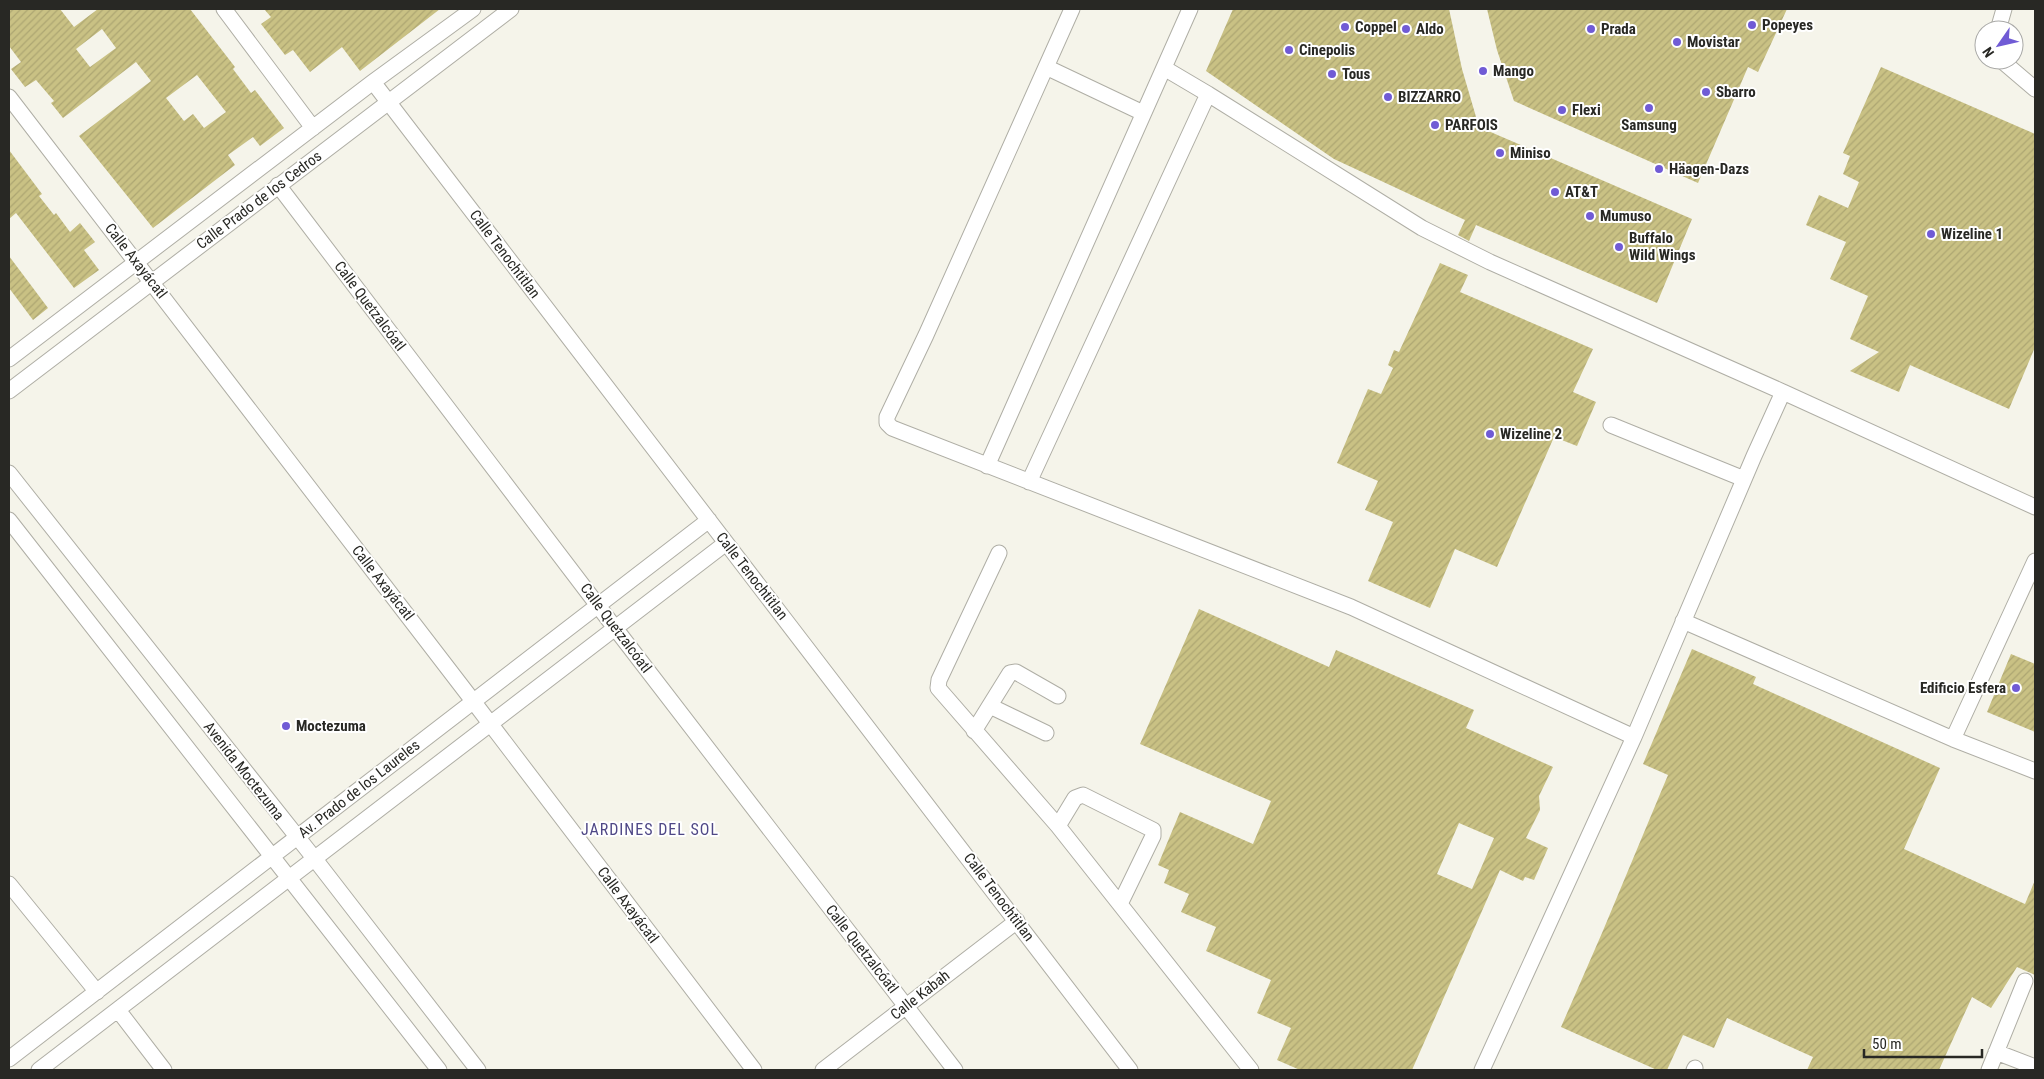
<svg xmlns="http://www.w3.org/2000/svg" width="2044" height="1079" viewBox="0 0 2044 1079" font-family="'Roboto Condensed',sans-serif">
	<defs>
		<pattern id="building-hatch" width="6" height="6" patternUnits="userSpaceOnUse" patternTransform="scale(1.25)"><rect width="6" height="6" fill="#c9c184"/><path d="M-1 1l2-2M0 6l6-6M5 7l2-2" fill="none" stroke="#ada672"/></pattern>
	</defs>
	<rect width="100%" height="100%" fill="#f5f4ea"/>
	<path fill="url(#building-hatch)" fill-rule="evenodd" d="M 9,9 L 60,9 L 74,27 L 98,9 L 190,9 L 235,67 L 233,69 L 251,93 L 255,90 L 284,128 L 260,146 L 253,137 L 228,155 L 235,165 L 153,228 L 79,136 L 151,81 L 136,62 L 63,118 L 51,103 L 54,101 L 36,80 L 25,87 L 11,69 L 21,62 L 9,46 ZM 102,29 L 116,48 L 90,67 L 76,49 ZM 197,75 L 226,112 L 204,128 L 193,114 L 184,121 L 166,98 Z
		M 264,9 L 440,9 L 360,71 L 342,47 L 310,72 L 293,50 L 285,55 L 261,24 L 271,17 Z
		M 1233,9 L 1449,9 L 1462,69 L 1479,127 L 1692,219 L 1657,303 L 1476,225 L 1469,241 L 1458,235 L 1465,220 L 1334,159 L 1206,71 Z
		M 1487,9 L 1787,9 L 1758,72 L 1748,67 L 1698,183 L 1514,101 L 1497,50 Z
		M 1881,67 L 2035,134 L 2035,347 L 2009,409 L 1910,365 L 1899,392 L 1850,371 L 1879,352 L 1850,339 L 1868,296 L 1830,279 L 1846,242 L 1806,225 L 1819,195 L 1848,208 L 1859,182 L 1843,174 L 1850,156 L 1843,153 Z
		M 9,150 L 42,194 L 39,196 L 54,215 L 56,213 L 70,232 L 80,223 L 95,242 L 84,250 L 99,270 L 74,288 L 16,213 L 9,219 Z
		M 9,256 L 48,308 L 33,320 L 9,288 Z
		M 1440,263 L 1468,275 L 1460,292 L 1593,349 L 1573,392 L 1596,402 L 1577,446 L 1554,437 L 1497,567 L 1455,549 L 1430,608 L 1368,581 L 1393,522 L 1365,510 L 1378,481 L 1337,463 L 1368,389 L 1381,394 L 1393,368 L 1388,365 L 1394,350 L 1399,352 Z
		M 1199,609 L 1329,667 L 1336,650 L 1474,710 L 1466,728 L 1553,767 L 1539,796 L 1540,810 L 1526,838 L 1548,848 L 1534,880 L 1525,877 L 1523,881 L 1500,870 L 1412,1070 L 1300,1070 L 1277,1060 L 1291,1028 L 1257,1013 L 1271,980 L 1206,951 L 1216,927 L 1181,912 L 1189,894 L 1164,883 L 1169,870 L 1158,865 L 1180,812 L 1253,844 L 1271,801 L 1140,744 ZM 1459,823 L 1494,838 L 1472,889 L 1437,874 Z
		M 1692,649 L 1756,677 L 1753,684 L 1940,768 L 1904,849 L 2025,904 L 2035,880 L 2035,975 L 2017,967 L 1991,1008 L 1972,997 L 1939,1070 L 1807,1070 L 1813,1057 L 1727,1018 L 1714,1048 L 1683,1035 L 1667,1070 L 1657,1070 L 1561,1027 L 1602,933 L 1668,775 L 1643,764 Z
		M 2011,654 L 2035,664 L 2035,732 L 1987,712 Z"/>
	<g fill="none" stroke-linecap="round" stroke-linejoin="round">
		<defs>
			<path id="minor" d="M 224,9 L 313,128
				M 1072,9 L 926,335 L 887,417 L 887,423 L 892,428 L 1351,607 L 1634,737
				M 1998,30 L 2004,9
				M 2001,60 L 2035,89
				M 1046,67 L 1143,113
				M 1164,68 L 1208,94
				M 373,82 L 1130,1070
				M 9,97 L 473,701 L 754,1070
				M 278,185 L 615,628 L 955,1070
				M 9,359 L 373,82 L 473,9
				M 9,391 L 511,9
				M 1783,392 L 2035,507
				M 1611,425 L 1744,479
				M 987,466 L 1190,9
				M 9,473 L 314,858 L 478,1070
				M 1029,482 L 1208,94 L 1422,228 L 1490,262 L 1783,392 L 1754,456 L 1634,737 L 1482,1070
				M 9,520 L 439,1070
				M 999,553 L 939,680 L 938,688 L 1058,826 L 1251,1070
				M 1683,621 L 1953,739 L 2035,771
				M 990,706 L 1046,733
				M 974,731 L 1010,673 L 1016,672 L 1058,696
				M 1953,739 L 2035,561
				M 1058,826 L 1075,798 L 1083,795 L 1153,830 L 1153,836 L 1120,904
				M 9,884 L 97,992
				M 118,1010 L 164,1070
				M 1996,1052 L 2035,1067
				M 9,1059 L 709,520
				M 39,1070 L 726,543
				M 823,1070 L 1017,921
				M 1694,1070 L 1695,1068
				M 1989,1070 L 2025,981"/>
		</defs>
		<use href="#minor" stroke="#afaea5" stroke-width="17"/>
		<use href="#minor" stroke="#fff" stroke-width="15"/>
	</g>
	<g fill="#705bd5" stroke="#fff" stroke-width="2">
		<circle cx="1752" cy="25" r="5"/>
		<circle cx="1345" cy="27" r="5"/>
		<circle cx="1406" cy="29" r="5"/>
		<circle cx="1591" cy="29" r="5"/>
		<circle cx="1677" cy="42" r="5"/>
		<circle cx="1289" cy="50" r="5"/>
		<circle cx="1483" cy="71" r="5"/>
		<circle cx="1332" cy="74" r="5"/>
		<circle cx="1706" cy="92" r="5"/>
		<circle cx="1388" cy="97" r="5"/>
		<circle cx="1649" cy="108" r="5"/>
		<circle cx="1562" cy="110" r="5"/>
		<circle cx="1435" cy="125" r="5"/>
		<circle cx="1500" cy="153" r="5"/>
		<circle cx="1659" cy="169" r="5"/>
		<circle cx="1555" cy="192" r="5"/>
		<circle cx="1590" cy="216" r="5"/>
		<circle cx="1931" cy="234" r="5"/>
		<circle cx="1619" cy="247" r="5"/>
		<circle cx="1490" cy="434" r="5"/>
		<circle cx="2016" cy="688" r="5"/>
		<circle cx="286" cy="726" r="5"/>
	</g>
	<g text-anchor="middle" stroke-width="4" stroke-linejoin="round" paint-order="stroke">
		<g font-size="15" font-weight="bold" fill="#282824" stroke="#fff" text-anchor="start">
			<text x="1762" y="30">Popeyes</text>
			<text x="1355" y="32">Coppel</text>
			<text x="1416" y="34">Aldo</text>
			<text x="1601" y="34">Prada</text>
			<text x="1687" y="47">Movistar</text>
			<text x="1299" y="55">Cinepolis</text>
			<text x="1493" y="76">Mango</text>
			<text x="1342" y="79">Tous</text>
			<text x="1716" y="97">Sbarro</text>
			<text x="1398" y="102">BIZZARRO</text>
			<text x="1572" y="115">Flexi</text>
			<text x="1445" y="130">PARFOIS</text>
			<text x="1649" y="130" text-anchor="middle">Samsung</text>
			<text x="1510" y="158">Miniso</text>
			<text x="1669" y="174">Häagen-Dazs</text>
			<text x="1565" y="197">AT&amp;T</text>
			<text x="1600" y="221">Mumuso</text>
			<text x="1941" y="239">Wizeline 1</text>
			<text x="1629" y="243">Buffalo<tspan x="1629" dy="17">Wild Wings</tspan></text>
			<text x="1500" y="439">Wizeline 2</text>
			<text x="2006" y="693" text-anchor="end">Edificio Esfera</text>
			<text x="296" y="731">Moctezuma</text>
		</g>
		<g font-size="15" fill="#282824" stroke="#fff">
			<text transform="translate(259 200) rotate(-37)" y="5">Calle Prado de los Cedros</text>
			<text transform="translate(505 254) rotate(53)" y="5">Calle Tenochtitlan</text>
			<text transform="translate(136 261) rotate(52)" y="5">Calle Axayácatl</text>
			<text transform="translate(370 306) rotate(53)" y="5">Calle Quetzalcóatl</text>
			<text transform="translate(752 576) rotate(52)" y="5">Calle Tenochtitlan</text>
			<text transform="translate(383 583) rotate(52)" y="5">Calle Axayácatl</text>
			<text transform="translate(616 628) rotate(53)" y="5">Calle Quetzalcóatl</text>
			<text transform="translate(244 771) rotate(52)" y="5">Avenida Moctezuma</text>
			<text transform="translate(359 789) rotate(-38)" y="5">Av. Prado de los Laureles</text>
			<text transform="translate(999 897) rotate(53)" y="5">Calle Tenochtitlan</text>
			<text transform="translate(628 905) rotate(53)" y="5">Calle Axayácatl</text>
			<text transform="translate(862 949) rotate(52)" y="5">Calle Quetzalcóatl</text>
			<text transform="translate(920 995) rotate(-38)" y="5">Calle Kabah</text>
		</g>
		<g font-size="16" letter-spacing="1" fill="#4f4886" stroke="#fff">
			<text x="650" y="835">JARDINES DEL SOL</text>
		</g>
	</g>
	<rect width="2044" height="1079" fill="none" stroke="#282824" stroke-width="20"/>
	<g transform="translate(1999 45) rotate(236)"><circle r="24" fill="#ffffff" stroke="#a9a9a7"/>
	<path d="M0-4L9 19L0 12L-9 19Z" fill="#705bd5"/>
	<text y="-8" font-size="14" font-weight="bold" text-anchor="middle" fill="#282824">N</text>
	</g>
	<path d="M1864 1049v8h118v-8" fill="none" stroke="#282824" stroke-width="2.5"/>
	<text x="1872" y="1049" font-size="15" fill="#282824" stroke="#ffffff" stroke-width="4" paint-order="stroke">50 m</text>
</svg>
